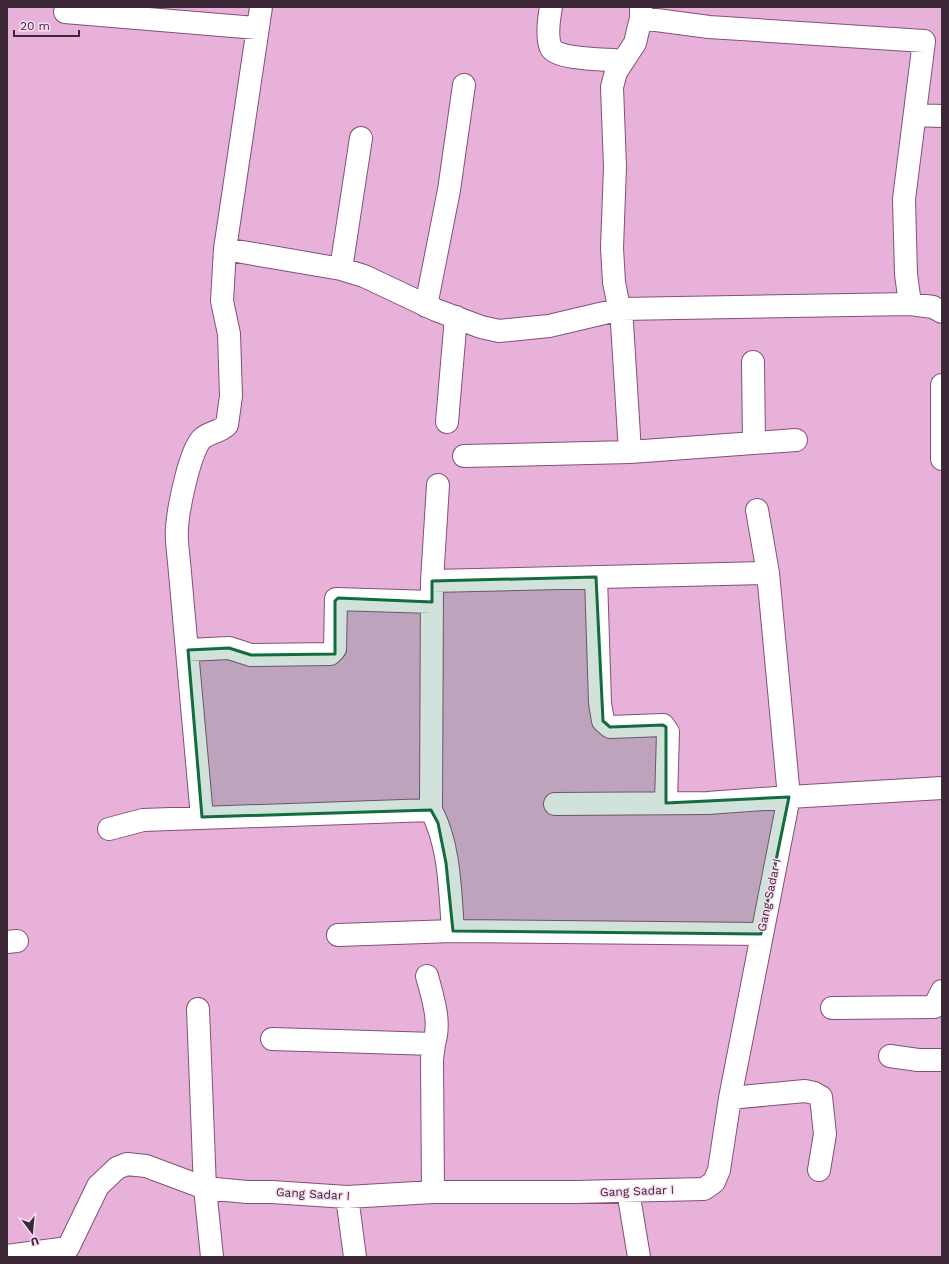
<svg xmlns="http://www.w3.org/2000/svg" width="949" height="1264" viewBox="0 0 949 1264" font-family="'Work Sans',sans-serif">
	<rect width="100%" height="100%" fill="#e8b1da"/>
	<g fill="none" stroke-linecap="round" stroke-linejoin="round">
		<defs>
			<path id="street" d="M 551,7 C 549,18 546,37 551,48 C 557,60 609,59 623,61
				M 65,12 L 257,28
				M 641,18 L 709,27 L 924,41 L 904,199 L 906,274 L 910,304
				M 915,115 L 942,116
				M 225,249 L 341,269 L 364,276 L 436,310 L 481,327 L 499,331 L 549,326 L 621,309 L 910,304 L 933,307 L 942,312
				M 341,269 L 361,138
				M 426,306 L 449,190 L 464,85
				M 753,362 L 754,443
				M 942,385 L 942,459
				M 447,422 L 456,317
				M 630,452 L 622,323 L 614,282 L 612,248 L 615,167 L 612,87 L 616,72 L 635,43 L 641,18 L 641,7
				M 464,456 L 630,452 L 796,440
				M 438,485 L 432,581 L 431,810 C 450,845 450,892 453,931 L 761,934
				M 596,577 L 600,703 L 603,721 L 610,727 L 663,725 L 668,732 L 666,803
				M 432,581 L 768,573
				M 188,650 L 229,648 L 251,655 L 330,654 L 335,649 L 336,599 L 432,602
				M 555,804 L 708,803 L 789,797 L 768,573 L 757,510
				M 202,817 L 179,562 C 178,551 176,539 177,528 C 178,511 190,447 203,438 C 210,432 218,433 227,425 L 231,396 L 229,334 L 222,301 L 225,249 L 261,7
				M 109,829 L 143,820 L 431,810
				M 338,935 L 453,931
				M 7,942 L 17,941
				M 427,976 C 433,999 441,1021 434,1044
				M 832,1008 L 934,1007 L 942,991
				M 198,1009 L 205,1188 L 212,1257
				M 272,1039 L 434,1044 L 432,1059 L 433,1192
				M 890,1056 L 918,1060 L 942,1060
				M 730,1098 L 805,1091 L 814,1093 L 821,1097 L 825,1134 L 819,1170
				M 628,1191 L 639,1257
				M 347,1197 L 355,1257
				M 7,1256 L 68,1248 L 98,1186 L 117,1168 L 127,1164 L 146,1166 L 205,1188 L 247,1192 L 272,1192 L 347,1197 L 433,1192 L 575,1192 L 704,1189 L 714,1182 L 719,1170 L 730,1098 L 789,797 L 942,788"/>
		</defs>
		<use href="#street" stroke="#815177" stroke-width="24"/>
		<use href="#street" stroke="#fff" stroke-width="22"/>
	</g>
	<path fill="#136c3f" fill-opacity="0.2" stroke="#136c3f" stroke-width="3" stroke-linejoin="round" d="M 596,577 L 603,721 L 610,727 L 663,725 L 666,727 L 666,803 L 789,797 L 761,934 L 453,931 L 446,863 L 438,823 L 431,810 L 202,817 L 188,650 L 229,648 L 251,655 L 335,654 L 335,601 L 338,598 L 432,602 L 432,581 Z"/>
	<g text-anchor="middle" stroke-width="3" stroke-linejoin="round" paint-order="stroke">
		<g font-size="12" fill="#3c2737" stroke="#f8dcf1">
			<text transform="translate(769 895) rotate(-78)" y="4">Gang Sadar I</text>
			<text transform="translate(637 1191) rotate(-2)" y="4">Gang Sadar I</text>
			<text transform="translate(313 1194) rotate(3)" y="4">Gang Sadar I</text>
		</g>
	</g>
	<rect width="949" height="1264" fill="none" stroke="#3c2737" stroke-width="16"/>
	<g transform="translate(32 1232) rotate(164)" stroke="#f8dcf1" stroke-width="3" paint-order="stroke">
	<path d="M0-3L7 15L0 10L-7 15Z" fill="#3c2737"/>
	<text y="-6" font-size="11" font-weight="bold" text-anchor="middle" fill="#3c2737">U</text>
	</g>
	<path d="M14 30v6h65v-6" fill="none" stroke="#3c2737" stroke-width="2"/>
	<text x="20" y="30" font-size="12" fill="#3c2737" stroke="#f8dcf1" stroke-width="3" paint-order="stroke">20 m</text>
</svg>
